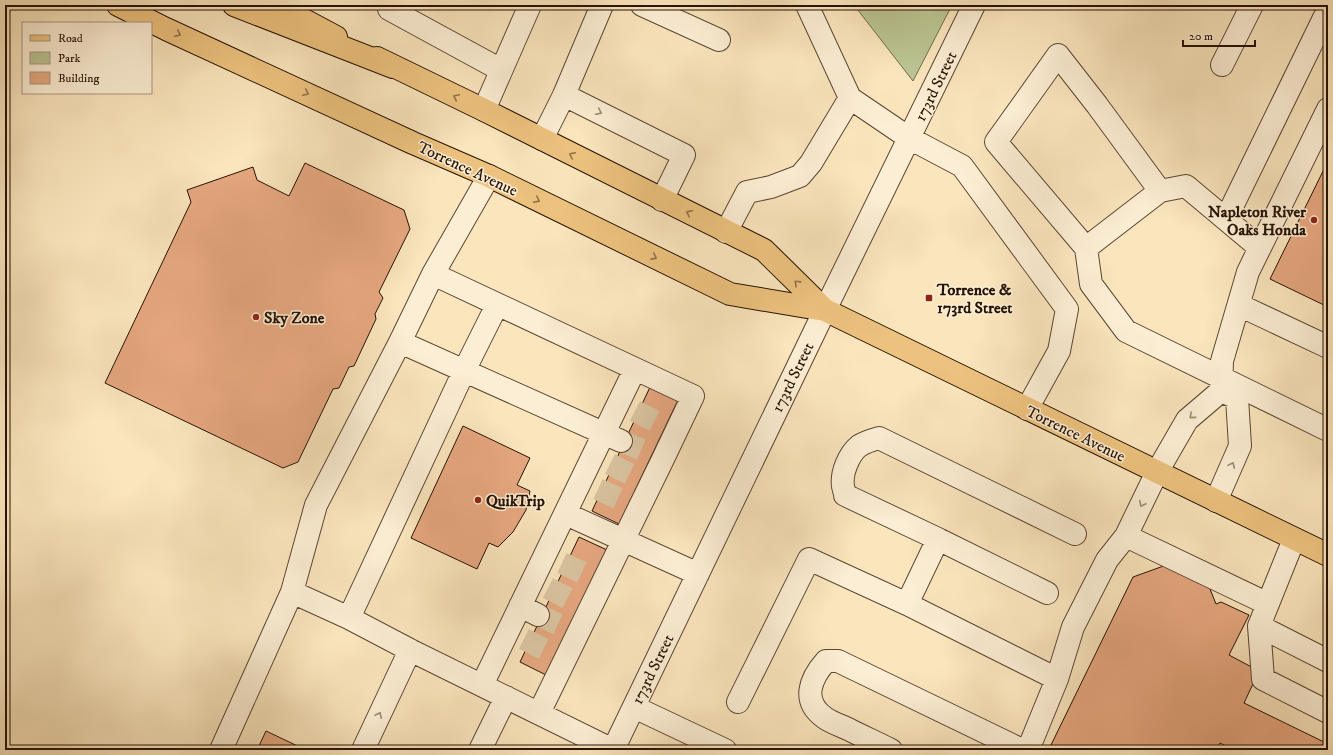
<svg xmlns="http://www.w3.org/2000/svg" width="1333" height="755" viewBox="0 0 1333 755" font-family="'IM FELL DW Pica',serif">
	<rect width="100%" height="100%" fill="#fae5bd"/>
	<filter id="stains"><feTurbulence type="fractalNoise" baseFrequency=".005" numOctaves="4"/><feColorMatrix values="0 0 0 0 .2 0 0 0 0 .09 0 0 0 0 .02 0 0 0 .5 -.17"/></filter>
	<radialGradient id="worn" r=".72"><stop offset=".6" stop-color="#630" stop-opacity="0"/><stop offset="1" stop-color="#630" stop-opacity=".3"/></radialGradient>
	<path fill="#bbc593" stroke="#706c4c" d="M 854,5 L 952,5 L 913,81 Z"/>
	<path fill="#e6a77f" stroke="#261205" d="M 1328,161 L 1328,307 L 1270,279 Z
		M 305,163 L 404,210 L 410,229 L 379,292 L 383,298 L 375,314 L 376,319 L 354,366 L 349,367 L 339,388 L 333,389 L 298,462 L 283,468 L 105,383 L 191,202 L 187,190 L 253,167 L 257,180 L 289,196 Z
		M 651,385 L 679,398 L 619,524 L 592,511 Z
		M 463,426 L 530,458 L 517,485 L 530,491 L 526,510 L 513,532 L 498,547 L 489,543 L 477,569 L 411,538 Z
		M 579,537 L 607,550 L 548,676 L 520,662 Z
		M 1169,564 L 1206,579 L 1216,604 L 1221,602 L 1249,615 L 1229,655 L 1259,671 L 1244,703 L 1324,742 L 1320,750 L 1234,750 L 1220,743 L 1216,750 L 1061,750 L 1051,745 L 1133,577 Z
		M 266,731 L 306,750 L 257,750 Z"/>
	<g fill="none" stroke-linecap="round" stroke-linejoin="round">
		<path stroke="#dac5a1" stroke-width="22" stroke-dasharray="22 11" stroke-linecap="butt" d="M 635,411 L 663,425
			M 621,441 L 649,453
			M 610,464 L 638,478
			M 598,489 L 626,502
			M 562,563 L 590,576
			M 548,588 L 577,603
			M 538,615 L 564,627
			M 524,639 L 552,653"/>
		<defs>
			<path id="minor" d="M 390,5 L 389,9 L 501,70
				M 642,5 L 719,40
				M 807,5 L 850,98 L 909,138 L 962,166 L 1067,309 L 1059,351 L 1027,409
				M 1222,65 L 1252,5
				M 564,95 L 684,155 L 662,200
				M 484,110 L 530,5
				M 542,139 L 564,95 L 602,5
				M 1226,219 L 1324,18 L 1328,20
				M 726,232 L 747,192 L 771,187 L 800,176 L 811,163 L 850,98
				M 1086,248 L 996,142 L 1058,55 L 1097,105 L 1160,191
				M 1260,248 L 1186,186 L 1160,191 L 1086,248 L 1091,284 L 1126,331 L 1328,430
				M 433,274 L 693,396 L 663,459 L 539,713
				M 1239,305 L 1328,347
				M 400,342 L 621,441
				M 1216,501 L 1240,446 L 1237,398 L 1221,391
				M 566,514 L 698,574
				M 1126,536 L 1268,604
				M 938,539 L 845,495 C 845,492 843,488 843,486 C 841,473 849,454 859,446 C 865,442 872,440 879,438 L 1075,534
				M 1294,539 L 1259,626 L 1328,661
				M 292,592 L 349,618 L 410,650 L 613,750
				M 907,604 L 938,539 L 1047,593
				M 520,606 L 538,615
				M 349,618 L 464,371 L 497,305
				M 1259,626 L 1263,679 L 1328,712
				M 482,685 L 635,369
				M 738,702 L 809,559 L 907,604 L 1057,679
				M 634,707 L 725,750
				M 221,750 L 292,592 L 316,505 L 400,342 L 433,274 L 489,176
				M 363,750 L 410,650
				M 480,750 L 506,697
				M 613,750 L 825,310 L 974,5
				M 891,750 C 877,743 864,737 850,730 C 842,726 832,723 825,718 C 801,701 810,679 826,661 L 838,661 L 1022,750
				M 1028,750 L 1057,679 L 1073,627 L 1107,560 L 1126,536 L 1157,472 L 1187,420 L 1221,391 L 1222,361 L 1248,272 L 1328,109"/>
			<path id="major" d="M 118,5 L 166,29 L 413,143 L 489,176 L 730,294 L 825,310 L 1328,555
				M 276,5 L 336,37
				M 377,58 L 484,110 L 764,250 L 825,310"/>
			<path id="highway" d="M 234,5 L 393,67"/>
		</defs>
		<use href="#minor" stroke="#5b4733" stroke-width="24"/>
		<use href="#major" stroke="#261205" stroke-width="24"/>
		<use href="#highway" stroke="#261205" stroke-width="24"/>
		<use href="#minor" stroke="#fceed4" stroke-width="22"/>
		<use href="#major" stroke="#edc27e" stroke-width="22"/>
		<use href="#highway" stroke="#edc27e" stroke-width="22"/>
	</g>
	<defs><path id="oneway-chevron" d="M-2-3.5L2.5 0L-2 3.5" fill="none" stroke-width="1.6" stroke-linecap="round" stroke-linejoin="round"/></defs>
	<g stroke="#937348">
		<use href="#oneway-chevron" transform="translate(178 34) rotate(25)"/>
		<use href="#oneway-chevron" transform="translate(306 93) rotate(25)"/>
		<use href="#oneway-chevron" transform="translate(456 97) rotate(-155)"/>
		<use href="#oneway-chevron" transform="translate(572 155) rotate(-153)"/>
		<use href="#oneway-chevron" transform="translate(537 200) rotate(26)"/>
		<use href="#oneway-chevron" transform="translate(689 213) rotate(-154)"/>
		<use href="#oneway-chevron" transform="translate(654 257) rotate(26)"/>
		<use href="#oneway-chevron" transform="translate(797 283) rotate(-136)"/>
	</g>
	<g stroke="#9c8b77">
		<use href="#oneway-chevron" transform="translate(599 112) rotate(26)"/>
		<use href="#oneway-chevron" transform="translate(1192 416) rotate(139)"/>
		<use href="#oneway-chevron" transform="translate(1232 465) rotate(-66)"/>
		<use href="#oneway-chevron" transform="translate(1142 504) rotate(116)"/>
		<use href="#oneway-chevron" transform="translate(379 715) rotate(-65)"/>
	</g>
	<g fill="#8f2418" stroke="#fceed4" stroke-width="1.5">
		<circle cx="1314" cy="220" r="4"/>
		<rect x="925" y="294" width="8" height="8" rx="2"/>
		<circle cx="256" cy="317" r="4"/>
		<circle cx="478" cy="500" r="4"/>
	</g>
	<g text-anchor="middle" stroke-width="3" stroke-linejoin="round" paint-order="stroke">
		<g font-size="16" fill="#261205" stroke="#fceed4">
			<text transform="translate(935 86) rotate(-64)" y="6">173rd Street</text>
			<text transform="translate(468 168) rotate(25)" y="6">Torrence Avenue</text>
			<text transform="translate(792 377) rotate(-64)" y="6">173rd Street</text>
			<text transform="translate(1076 433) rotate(26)" y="6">Torrence Avenue</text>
			<text transform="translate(652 669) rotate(-64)" y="6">173rd Street</text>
		</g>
		<g font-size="16" font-weight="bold" fill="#261205" stroke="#fceed4" text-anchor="start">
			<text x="1306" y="217" text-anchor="end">Napleton River<tspan x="1306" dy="18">Oaks Honda</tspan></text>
			<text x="937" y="295">Torrence &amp;<tspan x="937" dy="18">173rd Street</tspan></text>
			<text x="264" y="323">Sky Zone</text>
			<text x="486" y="506">QuikTrip</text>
		</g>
	</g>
	<rect width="1333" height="755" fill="none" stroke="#fae5bd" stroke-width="20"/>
	<rect x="6" y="6" width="1321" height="743" fill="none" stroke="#261205" stroke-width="2"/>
	<rect x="10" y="10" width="1313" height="735" fill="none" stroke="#261205"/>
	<rect x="22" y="22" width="130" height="72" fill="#fceed4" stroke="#a69681"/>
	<rect x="30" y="35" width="20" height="6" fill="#edc27e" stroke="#a69681"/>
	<text x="58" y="42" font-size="12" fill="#261205">Road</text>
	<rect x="30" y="52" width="20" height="12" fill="#bbc593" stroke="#a69681"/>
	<text x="58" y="62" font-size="12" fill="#261205">Park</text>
	<rect x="30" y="72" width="20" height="12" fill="#e6a77f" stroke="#a69681"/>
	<text x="58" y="82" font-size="12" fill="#261205">Building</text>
	<path d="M1183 40v6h72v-6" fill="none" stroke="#261205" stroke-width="2"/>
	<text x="1189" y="40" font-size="12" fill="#261205" stroke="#fceed4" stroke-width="3" paint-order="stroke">20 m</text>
	<rect width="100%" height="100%" filter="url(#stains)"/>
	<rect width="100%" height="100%" fill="url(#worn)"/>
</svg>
